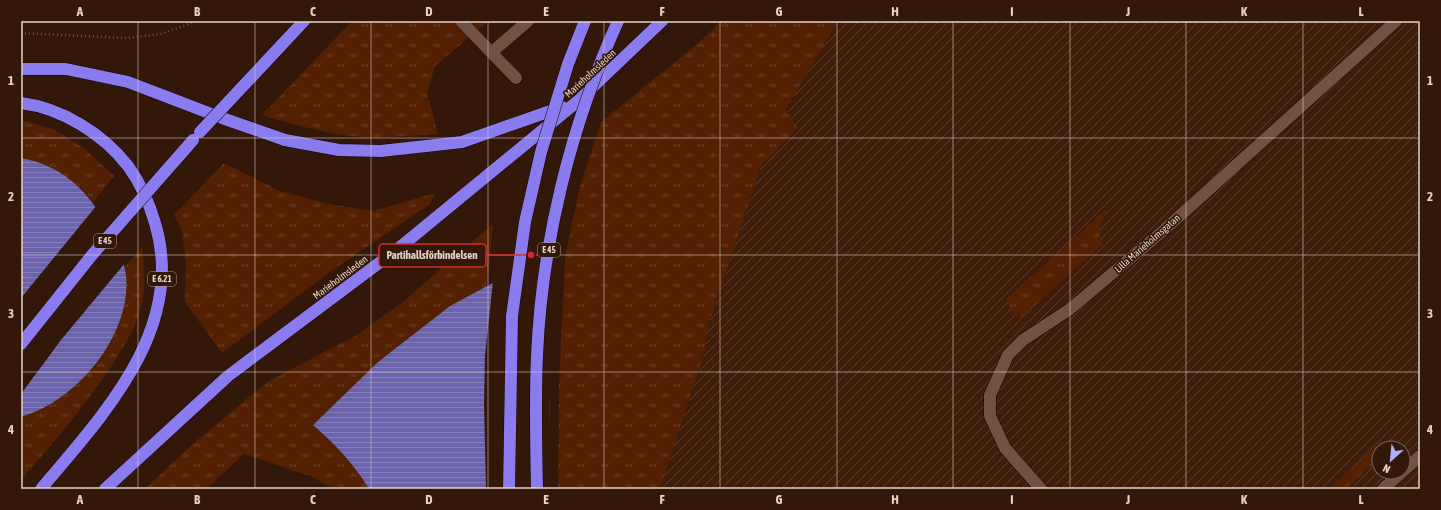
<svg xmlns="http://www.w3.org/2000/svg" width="1441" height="510" viewBox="0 0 1441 510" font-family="'Asap Condensed',sans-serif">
	<defs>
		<pattern id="industrial-furrows" width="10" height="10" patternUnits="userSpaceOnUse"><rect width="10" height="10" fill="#3e1d0b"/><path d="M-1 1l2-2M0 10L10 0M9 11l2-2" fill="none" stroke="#5a3d2d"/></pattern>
		<pattern id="grass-tufts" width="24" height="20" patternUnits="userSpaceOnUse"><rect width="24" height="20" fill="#532101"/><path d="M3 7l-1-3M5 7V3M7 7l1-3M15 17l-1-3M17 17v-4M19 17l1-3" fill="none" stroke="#6c4025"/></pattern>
		<pattern id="water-rules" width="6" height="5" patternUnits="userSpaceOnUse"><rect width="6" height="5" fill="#6b63ab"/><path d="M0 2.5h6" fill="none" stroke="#877fb8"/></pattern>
	</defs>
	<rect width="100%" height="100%" fill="#33180a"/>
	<path fill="url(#industrial-furrows)" fill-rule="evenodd" d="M 838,21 L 1420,21 L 1420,489 L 660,489 L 705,352 L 708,326 L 761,166 L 798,129 L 786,109 ZM 1379,448 L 1403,448 L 1403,472 L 1379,472 Z"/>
	<path fill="url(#grass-tufts)" d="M 352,21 L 488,21 L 435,66 L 427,93 L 438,134 C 414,135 389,138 365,137 C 329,135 296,125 262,115 Z
		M 721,21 L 838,21 L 786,109 L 798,128 L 761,166 L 708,326 L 705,351 L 660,489 L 558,489 L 559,386 L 565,257 L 579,190 L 601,122 L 701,41 Z
		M 21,120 L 53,129 L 84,148 L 114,176 L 93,202 L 80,187 L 33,161 L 21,158 Z
		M 224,163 L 280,191 L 333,205 L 374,211 L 435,193 L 430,204 L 330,272 L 222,353 L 185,302 L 186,261 L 182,231 L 174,215 Z
		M 1108,208 L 1099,228 L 1100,234 L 1098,239 L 1103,244 L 1020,318 C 1011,315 1010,307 1007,298 Z
		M 493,224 L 487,286 L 450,306 L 378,362 L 313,425 L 334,443 L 361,475 L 369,489 L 334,489 L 313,477 L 244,454 L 206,489 L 145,489 L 195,442 L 267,382 L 357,335 L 404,301 Z
		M 142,247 C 145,269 146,289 140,311 C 135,329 124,346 114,362 C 86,405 54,442 21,480 L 21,417 L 24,417 L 126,277 L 124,268 Z
		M 1381,442 L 1386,448 L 1379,448 L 1379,459 L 1345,489 L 1329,489 Z"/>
	<path fill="url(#water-rules)" d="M 21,158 C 59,165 87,188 104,222 C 114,240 123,255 126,275 C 132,335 77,401 21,417 Z
		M 567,243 L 553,290 L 547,489 L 369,489 C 354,464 335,444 313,425 L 378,362 L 450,306 Z"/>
	<path fill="#33180a" d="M 97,205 L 124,255 L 125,263 L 61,340 L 21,394 L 21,298 Z
		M 568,241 L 564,260 L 555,290 L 549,419 L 549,489 L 486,489 L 484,403 L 485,355 L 493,281 Z"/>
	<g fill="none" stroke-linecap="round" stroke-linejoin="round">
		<defs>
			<path id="lane" d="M 461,21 L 516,78
				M 492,52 L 528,21"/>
			<path id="street" d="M 1403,471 L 1420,456
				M 1041,489 L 1005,448 L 990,416 L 990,395 L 1008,355 L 1023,340 L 1070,309 L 1164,230 L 1396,21
				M 1383,489 L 1402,472"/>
			<path id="highway" d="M 21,69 L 66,69 L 128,82 L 222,118 L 285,140 L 339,150 L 381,151 L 462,142 L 562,107
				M 21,103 C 62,108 103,134 128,166 C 141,184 149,202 155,223 C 187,328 103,415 41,489
				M 105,489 L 228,376 L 399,248 L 578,101 L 662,21"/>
		</defs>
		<use href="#lane" stroke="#190300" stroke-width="13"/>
		<use href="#street" stroke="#190300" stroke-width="13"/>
		<use href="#highway" stroke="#190300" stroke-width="13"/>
		<path stroke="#685043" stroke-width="2.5" stroke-dasharray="1 3" stroke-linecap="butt" d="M 21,33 L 127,38 L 161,34 L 197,21"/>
		<use href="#lane" stroke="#715242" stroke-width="12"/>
		<use href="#street" stroke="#715242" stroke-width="12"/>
		<use href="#highway" stroke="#8a7bef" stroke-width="12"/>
		<defs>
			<path id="highway-bridge" d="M 200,132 L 304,21
				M 21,344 L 92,255 L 193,140
				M 509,489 L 512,316 L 525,222 L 541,152 L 568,64 L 585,21
				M 537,489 C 536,445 535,400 537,355 C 542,241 571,125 618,21"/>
		</defs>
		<use href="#highway-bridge" stroke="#190300" stroke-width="13" stroke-linecap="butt"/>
		<use href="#highway-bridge" stroke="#8a7bef" stroke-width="12"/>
	</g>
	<path fill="none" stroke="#e4d1c8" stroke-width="1" stroke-opacity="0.55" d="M 138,21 L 138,489M 255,21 L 255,489M 371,21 L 371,489M 488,21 L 488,489M 604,21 L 604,489M 720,21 L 720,489M 837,21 L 837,489M 953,21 L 953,489M 1070,21 L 1070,489M 1186,21 L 1186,489M 1303,21 L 1303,489M 21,138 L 1420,138M 21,255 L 1420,255M 21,372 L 1420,372"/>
	<g text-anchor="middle" stroke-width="3.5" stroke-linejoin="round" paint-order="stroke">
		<g fill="#33180a" stroke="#af9a8f" stroke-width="1">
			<rect x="94" y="234" width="22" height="14" rx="3"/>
			<rect x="538" y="243" width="22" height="14" rx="3"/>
			<rect x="148" y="272" width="28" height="14" rx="3"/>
		</g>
		<g font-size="9" font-weight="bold" fill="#e4d1c8">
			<text x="105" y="244">E 45</text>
			<text x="549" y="253">E 45</text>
			<text x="162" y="282">E 6.21</text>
		</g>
		<g font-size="10" fill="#e4d1c8" stroke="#33180a">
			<text transform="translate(590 73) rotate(-43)" y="4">Marieholmsleden</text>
			<text transform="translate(1147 243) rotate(-41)" y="4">Lilla Marieholmsgatan</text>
			<text transform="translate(340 277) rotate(-37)" y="4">Marieholmsleden</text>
		</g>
	</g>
	<path fill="none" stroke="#d62828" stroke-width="1.5" d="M531 255L486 255"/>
	<circle fill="#d62828" stroke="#33180a" stroke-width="1.5" cx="531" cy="255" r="4"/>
	<rect fill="#33180a" stroke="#d62828" stroke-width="1.5" x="379" y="244" width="107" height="23" rx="4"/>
	<g font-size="11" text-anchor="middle" font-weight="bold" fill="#e4d1c8">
		<text x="432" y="259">Partihallsförbindelsen</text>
	</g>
	<rect width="1441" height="510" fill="none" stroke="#33180a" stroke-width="44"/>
	<g transform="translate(1391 460) rotate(207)"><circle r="19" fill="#33180a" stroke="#7a6256"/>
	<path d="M0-3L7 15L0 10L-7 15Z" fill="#b2adf9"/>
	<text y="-6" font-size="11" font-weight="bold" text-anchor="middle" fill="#e4d1c8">N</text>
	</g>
	<rect x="22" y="22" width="1397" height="466" fill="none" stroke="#e4d1c8" stroke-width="1.5"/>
	<g font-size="13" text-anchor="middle" font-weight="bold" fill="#e4d1c8">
		<text x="80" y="16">A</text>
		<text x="197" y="16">B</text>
		<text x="313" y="16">C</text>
		<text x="429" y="16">D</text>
		<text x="546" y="16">E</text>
		<text x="662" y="16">F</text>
		<text x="779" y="16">G</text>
		<text x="895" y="16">H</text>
		<text x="1012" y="16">I</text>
		<text x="1128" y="16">J</text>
		<text x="1244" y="16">K</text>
		<text x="1361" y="16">L</text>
		<text x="11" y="85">1</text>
		<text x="1430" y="85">1</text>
		<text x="11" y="201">2</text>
		<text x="1430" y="201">2</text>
		<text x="11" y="318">3</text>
		<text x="1430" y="318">3</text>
		<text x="11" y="434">4</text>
		<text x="1430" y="434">4</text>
		<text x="80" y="504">A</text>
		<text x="197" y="504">B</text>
		<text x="313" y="504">C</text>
		<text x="429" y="504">D</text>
		<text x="546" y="504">E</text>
		<text x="662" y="504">F</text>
		<text x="779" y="504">G</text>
		<text x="895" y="504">H</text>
		<text x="1012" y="504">I</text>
		<text x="1128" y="504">J</text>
		<text x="1244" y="504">K</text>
		<text x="1361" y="504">L</text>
	</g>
</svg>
